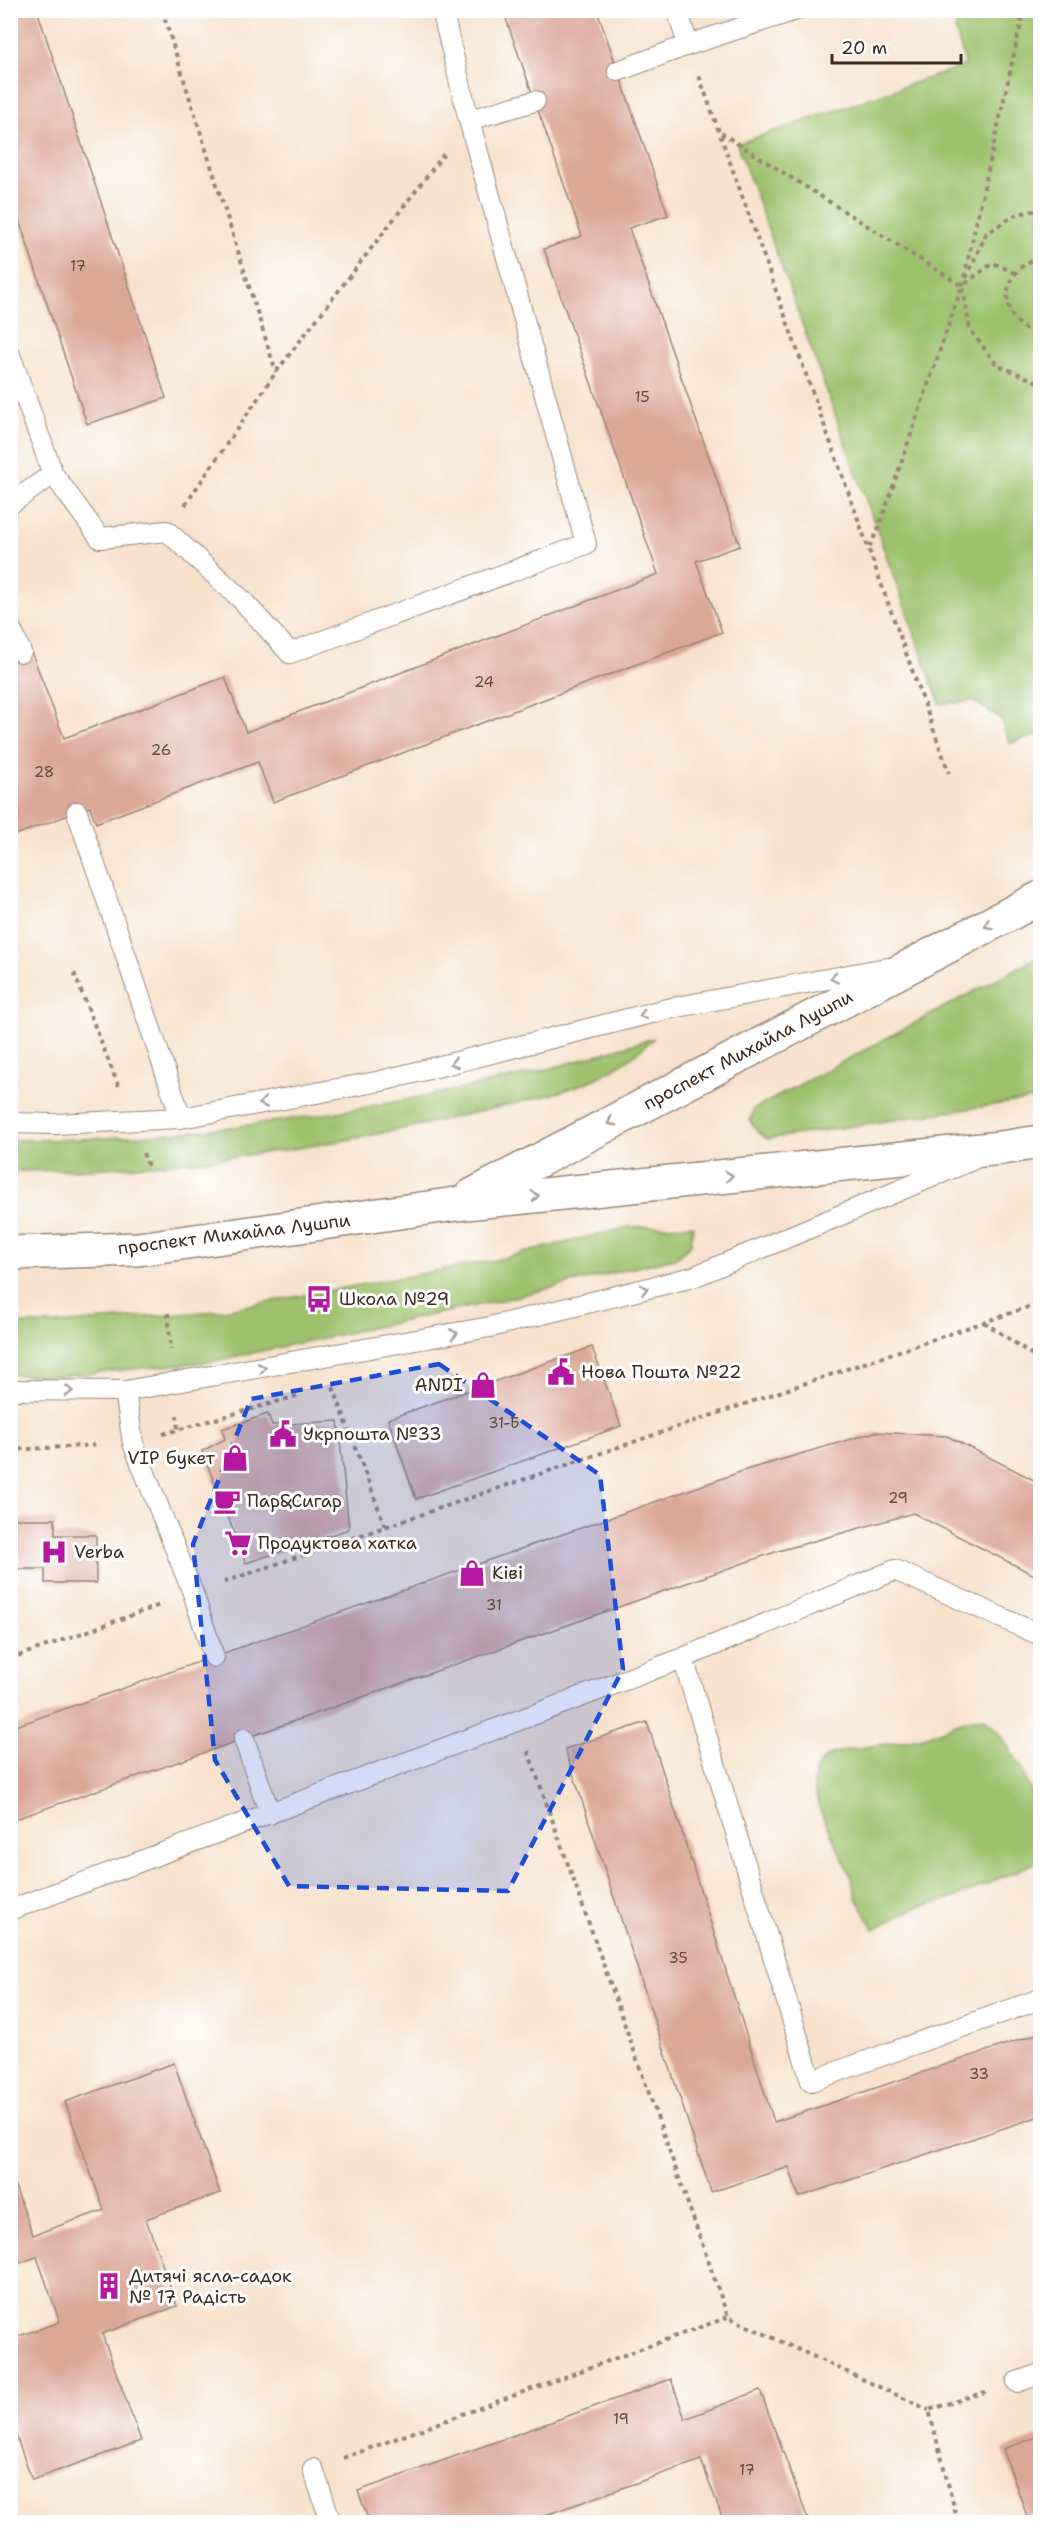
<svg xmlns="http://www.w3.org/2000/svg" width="1051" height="2533" viewBox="0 0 1051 2533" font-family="'Shantell Sans',sans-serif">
	<rect width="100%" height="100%" fill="#fff"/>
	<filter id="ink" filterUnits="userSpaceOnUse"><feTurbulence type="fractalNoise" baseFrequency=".0167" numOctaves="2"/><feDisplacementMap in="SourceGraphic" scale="12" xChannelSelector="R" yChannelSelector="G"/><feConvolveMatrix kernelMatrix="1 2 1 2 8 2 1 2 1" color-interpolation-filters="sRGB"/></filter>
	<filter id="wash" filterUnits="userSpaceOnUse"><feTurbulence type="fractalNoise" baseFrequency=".008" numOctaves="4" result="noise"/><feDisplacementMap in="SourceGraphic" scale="24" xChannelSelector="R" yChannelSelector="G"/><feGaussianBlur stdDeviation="1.35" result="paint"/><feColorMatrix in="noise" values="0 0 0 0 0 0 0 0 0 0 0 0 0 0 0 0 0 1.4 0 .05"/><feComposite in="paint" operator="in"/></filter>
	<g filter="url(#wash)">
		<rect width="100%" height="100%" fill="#f7e3cd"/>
		<path fill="#9cc26d" stroke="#6c7646" stroke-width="1.5" d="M 960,11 L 1040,11 L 1040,734 L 1010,743 L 1000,718 L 973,701 L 940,704 L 737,144 L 966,65 L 955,29 Z
			M 1040,956 L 1040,1098 L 767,1139 L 758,1132 L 750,1121 L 754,1109 Z
			M 654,1038 C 636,1055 618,1068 595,1079 C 557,1096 514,1103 473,1113 C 323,1150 165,1170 11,1171 L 11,1140 C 187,1141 365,1112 537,1072 C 576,1062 615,1049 654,1038 Z
			M 693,1225 L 691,1244 L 678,1257 L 502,1300 L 215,1361 L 60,1376 L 11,1375 L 11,1324 L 56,1324 L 218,1311 L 491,1261 L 628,1227 Z
			M 984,1718 L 997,1730 L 1020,1765 L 1040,1814 L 1040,1861 L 957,1897 L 916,1908 L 874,1929 L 856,1897 L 852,1879 L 819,1808 L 814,1788 L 815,1770 L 827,1756 L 846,1750 L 910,1740 L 927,1736 L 966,1720 Z"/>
		<g id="blocks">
			<path fill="#dba898" d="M 10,10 L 37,10 L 166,398 L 87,424 L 10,193 Z
				M 503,10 L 597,10 L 668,215 L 629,228 L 740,546 L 696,561 L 722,632 L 273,802 L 258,762 L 96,823 L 90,807 L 10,837 L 10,656 L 30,648 L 64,738 L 225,677 L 246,732 L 658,574 L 544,249 L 582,236 Z
				M 592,1347 L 621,1426 L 416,1499 L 388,1419 Z
				M 268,1414 L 272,1425 L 338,1421 L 349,1529 L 246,1563 L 202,1451 L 225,1439 L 222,1429 Z
				M 875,1432 L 947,1436 L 1040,1483 L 1040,1578 L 913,1513 L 775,1552 L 10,1821 L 10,1728 L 746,1470 Z
				M 13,1519 L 55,1519 L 55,1535 L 96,1535 L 96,1583 L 45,1583 L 45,1569 L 13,1569 Z
				M 647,1722 L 774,2122 L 1040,2033 L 1040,2116 L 799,2197 L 789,2167 L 711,2192 L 565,1749 Z
				M 174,2063 L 220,2193 L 146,2219 L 177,2306 L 102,2334 L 141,2441 L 32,2480 L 10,2419 L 10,2339 L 60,2322 L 37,2257 L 10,2266 L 10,2173 L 33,2235 L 104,2210 L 65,2102 Z
				M 671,2379 L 685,2419 L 760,2390 L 809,2522 L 724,2522 L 701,2460 L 526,2522 L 369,2522 L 358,2491 Z
				M 1040,2436 L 1040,2522 L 1029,2522 L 1003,2449 Z"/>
		</g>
	</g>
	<g filter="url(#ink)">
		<use href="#blocks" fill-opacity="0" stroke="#998676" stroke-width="1.5"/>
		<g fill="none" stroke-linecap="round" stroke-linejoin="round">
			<defs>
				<path id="service" d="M 677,10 L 688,45
					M 618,71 L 688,45 L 796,10
					M 469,120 L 535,101
					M 10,355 L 53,474
					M 10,504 L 53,474 L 100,538 L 167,531 L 242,600 L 290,653 L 586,544 L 469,120 L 442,10
					M 10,627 L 21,652
					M 77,812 L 181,1118
					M 10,1123 L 56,1124 L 181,1118 L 381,1081 L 667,1009 L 886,968
					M 10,1390 L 125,1391 L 490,1327 L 693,1277 L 972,1160
					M 125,1391 L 133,1443 L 193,1593 L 214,1657
					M 683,1658 L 811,2081 L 1040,1999
					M 244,1739 L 270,1814
					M 10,1910 L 517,1721 L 683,1658 L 895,1570 L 1040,1635
					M 1017,2382 L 1040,2374
					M 313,2469 L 331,2522"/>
				<path id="primary" d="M 471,1196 L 1040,898
					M 10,1253 L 138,1249 L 456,1204 L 1001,1148 L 1040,1142"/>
			</defs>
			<use href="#service" stroke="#998676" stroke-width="22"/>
			<use href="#primary" stroke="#998676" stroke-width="36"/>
			<path stroke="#998676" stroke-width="4" stroke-dasharray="4.5 4.5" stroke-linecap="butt" d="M 162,10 L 276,372
				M 699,76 L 949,773
				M 721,133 L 962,286 L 878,530 L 868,549
				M 1040,258 C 997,268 996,325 1040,335
				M 1015,273 L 993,263 L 962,286 L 1024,10
				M 966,278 L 986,234 L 1017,214 L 1040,210
				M 963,288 L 970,330 L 997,365 L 1040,383
				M 185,505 L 276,372 L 444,154
				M 74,973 L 120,1090
				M 143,1153 L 148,1166
				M 168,1313 L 171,1350
				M 984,1322 L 1040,1360
				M 333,1387 L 385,1526
				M 177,1415 L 178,1429
				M 163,1434 L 297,1396
				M 10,1450 L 100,1445
				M 224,1582 L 1040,1303
				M 10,1659 L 163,1604
				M 528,1751 L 728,2317 L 929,2410
				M 343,2458 L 728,2317
				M 958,2522 L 929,2410 L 988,2391"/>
			<use href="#service" stroke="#fff" stroke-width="20"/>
			<use href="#primary" stroke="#fff" stroke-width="33"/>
		</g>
		<defs><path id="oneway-chevron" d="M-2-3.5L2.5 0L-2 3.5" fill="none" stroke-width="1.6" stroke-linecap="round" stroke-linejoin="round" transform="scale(1.5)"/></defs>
		<g stroke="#a79f9a">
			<use href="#oneway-chevron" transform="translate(988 925) rotate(153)"/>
			<use href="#oneway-chevron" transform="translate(834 978) rotate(169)"/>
			<use href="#oneway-chevron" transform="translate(643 1015) rotate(166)"/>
			<use href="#oneway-chevron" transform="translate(454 1063) rotate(166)"/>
			<use href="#oneway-chevron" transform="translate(263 1103) rotate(169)"/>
			<use href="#oneway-chevron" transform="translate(611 1122) rotate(152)"/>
			<use href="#oneway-chevron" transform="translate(729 1176) rotate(-6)"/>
			<use href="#oneway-chevron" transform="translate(535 1196) rotate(-6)"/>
			<use href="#oneway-chevron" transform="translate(644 1289) rotate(-14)"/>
			<use href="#oneway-chevron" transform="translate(454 1334) rotate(-10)"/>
			<use href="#oneway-chevron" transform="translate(262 1368) rotate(-10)"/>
			<use href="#oneway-chevron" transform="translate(69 1391) rotate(1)"/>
		</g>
	</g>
	<path fill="#1d4ed8" fill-opacity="0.2" stroke="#1d4ed8" stroke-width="4.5" stroke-dasharray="12 8" stroke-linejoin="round" d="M 439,1364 L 600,1475 L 623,1669 L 508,1891 L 289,1886 L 215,1760 L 193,1544 L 251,1399 Z"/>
	<defs>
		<symbol id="bus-bare" viewBox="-9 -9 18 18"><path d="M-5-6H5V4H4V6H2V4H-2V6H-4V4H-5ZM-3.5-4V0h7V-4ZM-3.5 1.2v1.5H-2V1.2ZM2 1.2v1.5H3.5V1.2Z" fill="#b5179e" stroke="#fff" stroke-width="2.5" paint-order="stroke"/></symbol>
		<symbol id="civic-bare" viewBox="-9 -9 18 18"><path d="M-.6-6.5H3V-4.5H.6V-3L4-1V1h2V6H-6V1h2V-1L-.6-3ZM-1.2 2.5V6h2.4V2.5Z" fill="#b5179e" stroke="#fff" stroke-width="2.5" paint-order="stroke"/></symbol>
		<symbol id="shop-bare" viewBox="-9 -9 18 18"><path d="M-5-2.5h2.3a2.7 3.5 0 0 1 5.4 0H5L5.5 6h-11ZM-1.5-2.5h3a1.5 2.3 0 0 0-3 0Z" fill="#b5179e" stroke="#fff" stroke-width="2.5" paint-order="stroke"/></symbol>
		<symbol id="cafe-bare" viewBox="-9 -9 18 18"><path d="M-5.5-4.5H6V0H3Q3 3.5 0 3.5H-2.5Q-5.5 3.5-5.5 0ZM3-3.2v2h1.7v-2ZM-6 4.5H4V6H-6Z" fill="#b5179e" stroke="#fff" stroke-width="2.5" paint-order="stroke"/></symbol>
		<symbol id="supermarket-bare" viewBox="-9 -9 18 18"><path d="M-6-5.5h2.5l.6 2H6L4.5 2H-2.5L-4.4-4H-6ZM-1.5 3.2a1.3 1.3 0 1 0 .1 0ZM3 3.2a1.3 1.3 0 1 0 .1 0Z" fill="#b5179e" stroke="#fff" stroke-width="2.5" paint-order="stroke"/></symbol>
		<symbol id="hospital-bare" viewBox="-9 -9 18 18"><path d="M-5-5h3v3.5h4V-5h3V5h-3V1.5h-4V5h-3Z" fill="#b5179e" stroke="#fff" stroke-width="2.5" paint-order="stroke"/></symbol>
		<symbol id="building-bare" viewBox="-9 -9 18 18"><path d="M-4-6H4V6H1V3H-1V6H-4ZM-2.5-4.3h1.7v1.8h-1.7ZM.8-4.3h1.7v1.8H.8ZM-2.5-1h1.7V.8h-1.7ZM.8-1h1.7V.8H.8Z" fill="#b5179e" stroke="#fff" stroke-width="2.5" paint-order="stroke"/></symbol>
	</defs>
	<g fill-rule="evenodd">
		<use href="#bus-bare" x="300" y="1280" width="38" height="38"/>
		<use href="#civic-bare" x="542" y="1353" width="38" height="38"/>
		<use href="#shop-bare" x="464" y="1366" width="38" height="38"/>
		<use href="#civic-bare" x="264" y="1415" width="38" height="38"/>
		<use href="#shop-bare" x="216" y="1439" width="38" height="38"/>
		<use href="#cafe-bare" x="208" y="1482" width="38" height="38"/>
		<use href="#supermarket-bare" x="219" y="1524" width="38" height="38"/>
		<use href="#hospital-bare" x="35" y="1533" width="38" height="38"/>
		<use href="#shop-bare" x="453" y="1554" width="38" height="38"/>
		<use href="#building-bare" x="90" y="2267" width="38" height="38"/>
	</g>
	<g text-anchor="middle" stroke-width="6" stroke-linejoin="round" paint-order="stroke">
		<g font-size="15" fill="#634a3c">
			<text x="78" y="271">17</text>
			<text x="642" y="402">15</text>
			<text x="484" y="687">24</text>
			<text x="161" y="755">26</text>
			<text x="44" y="777">28</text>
			<text x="504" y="1428">31-Б</text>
			<text x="898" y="1503">29</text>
			<text x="494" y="1610">31</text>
			<text x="678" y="1963">35</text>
			<text x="979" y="2079">33</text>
			<text x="621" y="2424">19</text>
			<text x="747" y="2475">17</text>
		</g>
		<g font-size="18" fill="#3b2a1e" stroke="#fff">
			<text transform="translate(748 1050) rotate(-28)" y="6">проспект Михайла Лушпи</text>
			<text transform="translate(234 1234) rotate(-7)" y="6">проспект Михайла Лушпи</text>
		</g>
		<g font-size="18" fill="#3b2a1e" stroke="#fff" text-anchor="start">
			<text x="339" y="1305">Школа №29</text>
			<text x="581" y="1378">Нова Пошта №22</text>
			<text x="463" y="1391" text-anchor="end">ANDI</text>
			<text x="303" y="1440">Укрпошта №33</text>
			<text x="215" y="1464" text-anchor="end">VIP букет</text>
			<text x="247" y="1507">Пар&amp;Сигар</text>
			<text x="258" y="1549">Продуктова хатка</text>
			<text x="74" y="1558">Verba</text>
			<text x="492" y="1579">Ківі</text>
			<text x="129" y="2282">Дитячі ясла-садок<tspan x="129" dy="21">№ 17 Радість</tspan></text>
		</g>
	</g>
	<rect width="1051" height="2533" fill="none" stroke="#fff" stroke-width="36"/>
	<path d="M832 54v9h129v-9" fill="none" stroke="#3b2a1e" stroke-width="3"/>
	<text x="841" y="54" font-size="18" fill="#3b2a1e" stroke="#ffffff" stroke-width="4.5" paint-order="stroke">20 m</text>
</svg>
